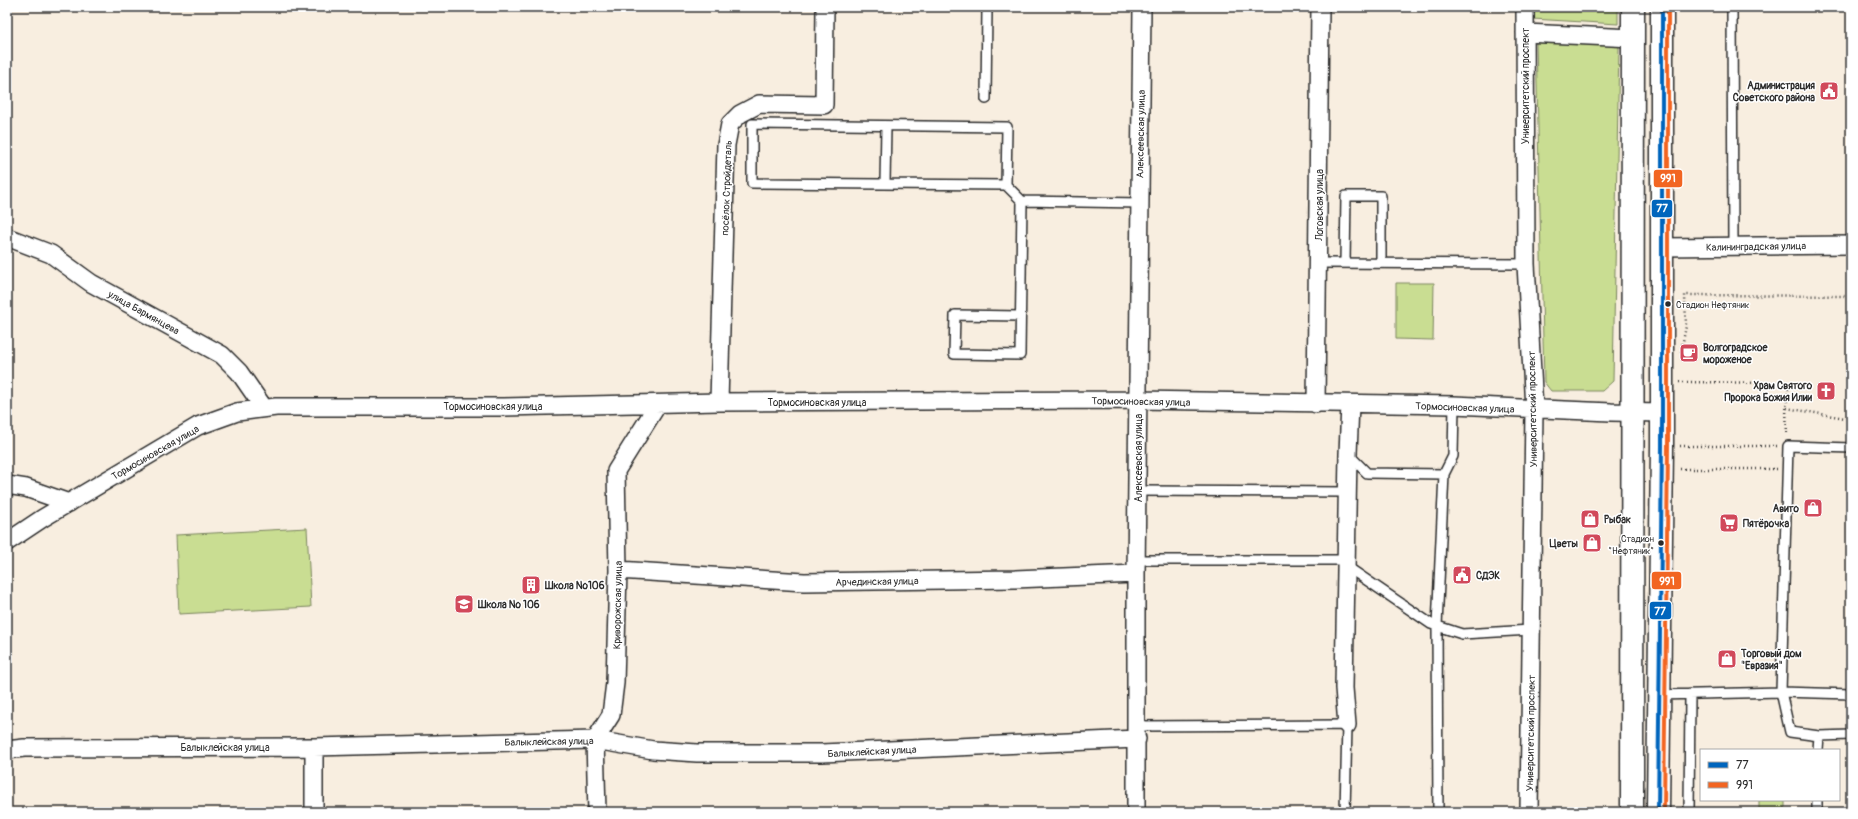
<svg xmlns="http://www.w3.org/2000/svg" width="1858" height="819" viewBox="0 0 1858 819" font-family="Pangolin,sans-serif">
	<rect width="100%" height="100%" fill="#f8eee0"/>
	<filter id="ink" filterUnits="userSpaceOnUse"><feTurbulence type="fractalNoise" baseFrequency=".025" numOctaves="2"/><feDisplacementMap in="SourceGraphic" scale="8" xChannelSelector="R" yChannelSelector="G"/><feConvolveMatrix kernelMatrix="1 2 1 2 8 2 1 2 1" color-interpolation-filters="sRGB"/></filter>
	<g filter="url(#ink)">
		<path fill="#c9dd92" stroke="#7a845e" d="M 1533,7 L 1618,7 L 1618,24 L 1532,19 Z
			M 1536,41 L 1619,45 L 1613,381 L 1602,391 L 1551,391 L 1544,382 Z
			M 1396,283 L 1434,283 L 1433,340 L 1396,339 Z
			M 307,528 L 311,607 L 179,614 L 176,535 Z
			M 1759,800 L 1785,800 L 1785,812 L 1759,812 Z"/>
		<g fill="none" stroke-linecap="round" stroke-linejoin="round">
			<defs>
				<path id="lane" d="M 1732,7 L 1733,246
					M 986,99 L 987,7
					M 752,124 L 1007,127 L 1006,185 L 752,183 Z
					M 885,183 L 886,126
					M 1006,185 L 1022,201 L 1140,203
					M 1318,263 L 1526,264
					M 1345,263 L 1346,196 L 1381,196 L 1381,263
					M 1020,316 L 955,315 L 954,354 L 1020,355 L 1022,201
					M 1348,454 L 1367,473 L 1444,474
					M 1138,491 L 1347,492
					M 1136,560 L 1346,560
					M 1346,566 L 1431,624 L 1462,634 L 1531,630
					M 1659,695 L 1781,692 L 1851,694
					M 1137,726 L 1347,725 L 1345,812
					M 1819,736 L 1790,732 L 1781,692 L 1788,446 L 1851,448
					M 1818,750 L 1819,736 L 1851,735
					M 1817,800 L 1817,812
					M 1438,812 L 1437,626 L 1444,474 L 1453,456 L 1454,405
					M 1689,812 L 1690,694"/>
				<path id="street" d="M 1525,7 L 1526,264 L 1534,409 L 1529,812
					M 1525,33 L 1633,38
					M 7,237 L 51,254 L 91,283 L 222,355 L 239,372 L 264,408
					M 1662,247 L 1851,245
					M 719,402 L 726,145 L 730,124 L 740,114 L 759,104 L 824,105 L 825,7
					M 1316,404 L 1320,7
					M 7,485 L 26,488 L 69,503
					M 7,542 L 43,518 L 198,426 L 237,412 L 276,407 L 504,407 L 719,402 L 1138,400 L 1454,405 L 1611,412 L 1662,413
					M 618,570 L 804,582 L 1015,579 L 1136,574
					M 1347,725 L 1344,688 L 1348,454 L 1350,404
					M 7,750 L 24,748 L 314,747 L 595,740 L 653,750 L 697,753 L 822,753 L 1137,739
					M 314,812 L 314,747
					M 597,812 L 595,740 L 611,715 L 615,683 L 618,570 L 616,471 L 658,404
					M 1136,812 L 1136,574 L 1142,7"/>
				<path id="highway" d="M 1632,812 L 1633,7
					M 1658,812 L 1662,446 L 1662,7"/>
			</defs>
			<use href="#lane" stroke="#2b2b2b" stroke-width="12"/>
			<use href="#street" stroke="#2b2b2b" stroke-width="20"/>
			<use href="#highway" stroke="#2b2b2b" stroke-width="25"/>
			<path stroke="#2b2b2b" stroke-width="2.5" stroke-dasharray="1 3" stroke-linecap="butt" d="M 1681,352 L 1686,326 L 1685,295 L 1851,296
				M 1679,382 L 1789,383 L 1786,408 L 1851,419
				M 1786,408 L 1787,436
				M 1680,446 L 1777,446
				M 1680,469 L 1777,469"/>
			<use href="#lane" stroke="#fff" stroke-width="9"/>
			<use href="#street" stroke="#fff" stroke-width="17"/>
			<use href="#highway" stroke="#fff" stroke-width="22"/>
			<defs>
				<path id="bus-1" d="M 1658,812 L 1662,446 L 1662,7"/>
				<path id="bus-2" d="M 1664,812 L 1668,446 L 1668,7"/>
			</defs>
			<use href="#bus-1" stroke="#fff" stroke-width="7"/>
			<use href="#bus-2" stroke="#fff" stroke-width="7"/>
			<use href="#bus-1" stroke="#0065bd" stroke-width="4"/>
			<use href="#bus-2" stroke="#f26522" stroke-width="4"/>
		</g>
	</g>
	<defs>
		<symbol id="civic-square" viewBox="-11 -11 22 22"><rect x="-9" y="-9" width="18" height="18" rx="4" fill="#d1495b" stroke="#fff"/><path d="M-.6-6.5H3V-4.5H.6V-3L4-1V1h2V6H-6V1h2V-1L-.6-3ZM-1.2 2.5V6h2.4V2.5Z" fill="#fff"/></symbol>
		<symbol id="cafe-square" viewBox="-11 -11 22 22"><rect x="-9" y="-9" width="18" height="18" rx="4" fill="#d1495b" stroke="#fff"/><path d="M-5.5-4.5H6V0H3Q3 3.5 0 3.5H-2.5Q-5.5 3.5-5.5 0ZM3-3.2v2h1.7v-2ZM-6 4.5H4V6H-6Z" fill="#fff"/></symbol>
		<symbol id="church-square" viewBox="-11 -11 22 22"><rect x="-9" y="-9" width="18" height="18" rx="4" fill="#d1495b" stroke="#fff"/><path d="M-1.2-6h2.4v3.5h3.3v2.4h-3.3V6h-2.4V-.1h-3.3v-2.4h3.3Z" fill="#fff"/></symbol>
		<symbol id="shop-square" viewBox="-11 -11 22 22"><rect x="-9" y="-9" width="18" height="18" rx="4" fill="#d1495b" stroke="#fff"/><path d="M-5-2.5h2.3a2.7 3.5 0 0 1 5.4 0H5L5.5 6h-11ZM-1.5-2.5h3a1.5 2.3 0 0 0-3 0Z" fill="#fff"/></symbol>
		<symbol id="supermarket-square" viewBox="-11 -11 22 22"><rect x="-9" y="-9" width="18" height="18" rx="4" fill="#d1495b" stroke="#fff"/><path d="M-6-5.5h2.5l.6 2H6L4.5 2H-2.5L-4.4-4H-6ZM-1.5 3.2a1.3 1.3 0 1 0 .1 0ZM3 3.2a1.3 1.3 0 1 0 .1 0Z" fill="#fff"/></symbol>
		<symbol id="building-square" viewBox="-11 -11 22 22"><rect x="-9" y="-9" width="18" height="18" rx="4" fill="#d1495b" stroke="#fff"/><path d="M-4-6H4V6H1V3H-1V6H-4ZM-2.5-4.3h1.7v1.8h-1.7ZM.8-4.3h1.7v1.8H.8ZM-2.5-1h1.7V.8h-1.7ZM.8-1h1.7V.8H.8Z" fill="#fff"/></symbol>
		<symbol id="school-square" viewBox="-11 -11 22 22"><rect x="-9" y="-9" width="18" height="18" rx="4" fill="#d1495b" stroke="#fff"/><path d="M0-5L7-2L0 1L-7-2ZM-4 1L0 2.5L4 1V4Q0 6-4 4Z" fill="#fff"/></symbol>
	</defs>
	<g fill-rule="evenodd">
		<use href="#civic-square" x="1818" y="80" width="22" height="22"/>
		<use href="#cafe-square" x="1678" y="342" width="22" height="22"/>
		<use href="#church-square" x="1815" y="380" width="22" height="22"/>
		<use href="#shop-square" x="1802" y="497" width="22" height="22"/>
		<use href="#shop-square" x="1579" y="508" width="22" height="22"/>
		<use href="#supermarket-square" x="1718" y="512" width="22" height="22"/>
		<use href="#shop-square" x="1581" y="532" width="22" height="22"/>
		<use href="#civic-square" x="1451" y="564" width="22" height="22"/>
		<use href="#building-square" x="520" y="574" width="22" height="22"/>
		<use href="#school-square" x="453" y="593" width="22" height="22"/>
		<use href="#shop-square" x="1716" y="648" width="22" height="22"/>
	</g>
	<g fill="#2b2b2b" stroke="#fff" stroke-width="1.5">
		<circle cx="1668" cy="304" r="3.5"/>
		<circle cx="1661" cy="543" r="3.5"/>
	</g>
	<g text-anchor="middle" stroke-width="3" stroke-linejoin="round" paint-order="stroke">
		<g font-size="9" fill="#2b2b2b" stroke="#fff" text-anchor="start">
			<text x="1676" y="308">Стадион Нефтяник</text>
			<text x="1654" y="542" text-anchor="end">Стадион<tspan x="1654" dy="12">"Нефтяник"</tspan></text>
		</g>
		<g font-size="10" font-weight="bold" fill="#2b2b2b" stroke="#fff" text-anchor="start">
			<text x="1815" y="89" text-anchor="end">Администрация<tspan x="1815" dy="12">Советского района</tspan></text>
			<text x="1703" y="351">Волгоградское<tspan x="1703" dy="12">мороженое</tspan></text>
			<text x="1812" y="389" text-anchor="end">Храм Святого<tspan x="1812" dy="12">Пророка Божия Илии</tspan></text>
			<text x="1799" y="512" text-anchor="end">Авито</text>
			<text x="1604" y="523">Рыбак</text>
			<text x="1743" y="527">Пятёрочка</text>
			<text x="1578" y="547" text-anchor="end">Цветы</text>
			<text x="1476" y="579">СДЭК</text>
			<text x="545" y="589">Школа №106</text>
			<text x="478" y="608">Школа № 106</text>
			<text x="1741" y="657">Торговый дом<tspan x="1741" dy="12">"Евразия"</tspan></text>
		</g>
		<g font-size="10" fill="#2b2b2b" stroke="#fff">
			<text transform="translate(1525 86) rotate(-90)" y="4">Университетский проспект</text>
			<text transform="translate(1140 134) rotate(-89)" y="4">Алексеевская улица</text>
			<text transform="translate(726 188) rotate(-88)" y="4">посёлок Стройдеталь</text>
			<text transform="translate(1319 205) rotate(-90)" y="4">Логовская улица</text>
			<text transform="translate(1756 246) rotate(-1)" y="4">Калининградская улица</text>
			<text transform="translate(144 312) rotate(29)" y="4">улица Бармянцева</text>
			<text transform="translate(1141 401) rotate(1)" y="4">Тормосиновская улица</text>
			<text x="817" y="406">Тормосиновская улица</text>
			<text x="493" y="410">Тормосиновская улица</text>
			<text transform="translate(1465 407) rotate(2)" y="4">Тормосиновская улица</text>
			<text transform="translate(1532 409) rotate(-91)" y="4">Университетский проспект</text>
			<text transform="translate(155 452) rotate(-30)" y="4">Тормосиновская улица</text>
			<text transform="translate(1138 458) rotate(-90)" y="4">Алексеевская улица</text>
			<text transform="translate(877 581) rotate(-1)" y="4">Арчединская улица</text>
			<text transform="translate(617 605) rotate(-89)" y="4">Криворожская улица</text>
			<text transform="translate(1530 733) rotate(-89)" y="4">Университетский проспект</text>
			<text transform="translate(549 741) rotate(-1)" y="4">Балыклейская улица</text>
			<text x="225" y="751">Балыклейская улица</text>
			<text transform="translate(872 751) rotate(-3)" y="4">Балыклейская улица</text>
		</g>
	</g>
	<g stroke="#fff" stroke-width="1.5">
		<rect x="1653" y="169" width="30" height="19" rx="4" fill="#f26522"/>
		<rect x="1651" y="199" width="22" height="19" rx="4" fill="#0065bd"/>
		<rect x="1651" y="571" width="31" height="19" rx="4" fill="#f26522"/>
		<rect x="1649" y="601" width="23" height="19" rx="4" fill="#0065bd"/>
	</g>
	<g font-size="11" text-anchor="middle" font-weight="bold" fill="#fff">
		<text x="1668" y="182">991</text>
		<text x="1662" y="212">77</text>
		<text x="1667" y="585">991</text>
		<text x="1660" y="615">77</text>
	</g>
	<rect width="1858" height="819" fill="none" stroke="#fff" stroke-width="24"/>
	<rect x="12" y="12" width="1834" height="795" fill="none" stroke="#2b2b2b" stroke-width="1.5" filter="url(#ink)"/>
	<rect x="1700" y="749" width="140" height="52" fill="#ffffff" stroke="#aaaaaa"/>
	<rect x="1708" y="762" width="20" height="6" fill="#0065bd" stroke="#aaaaaa"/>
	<text x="1736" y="769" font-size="12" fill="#2b2b2b">77</text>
	<rect x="1708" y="782" width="20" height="6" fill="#f26522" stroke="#aaaaaa"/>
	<text x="1736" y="789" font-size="12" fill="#2b2b2b">991</text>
</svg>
